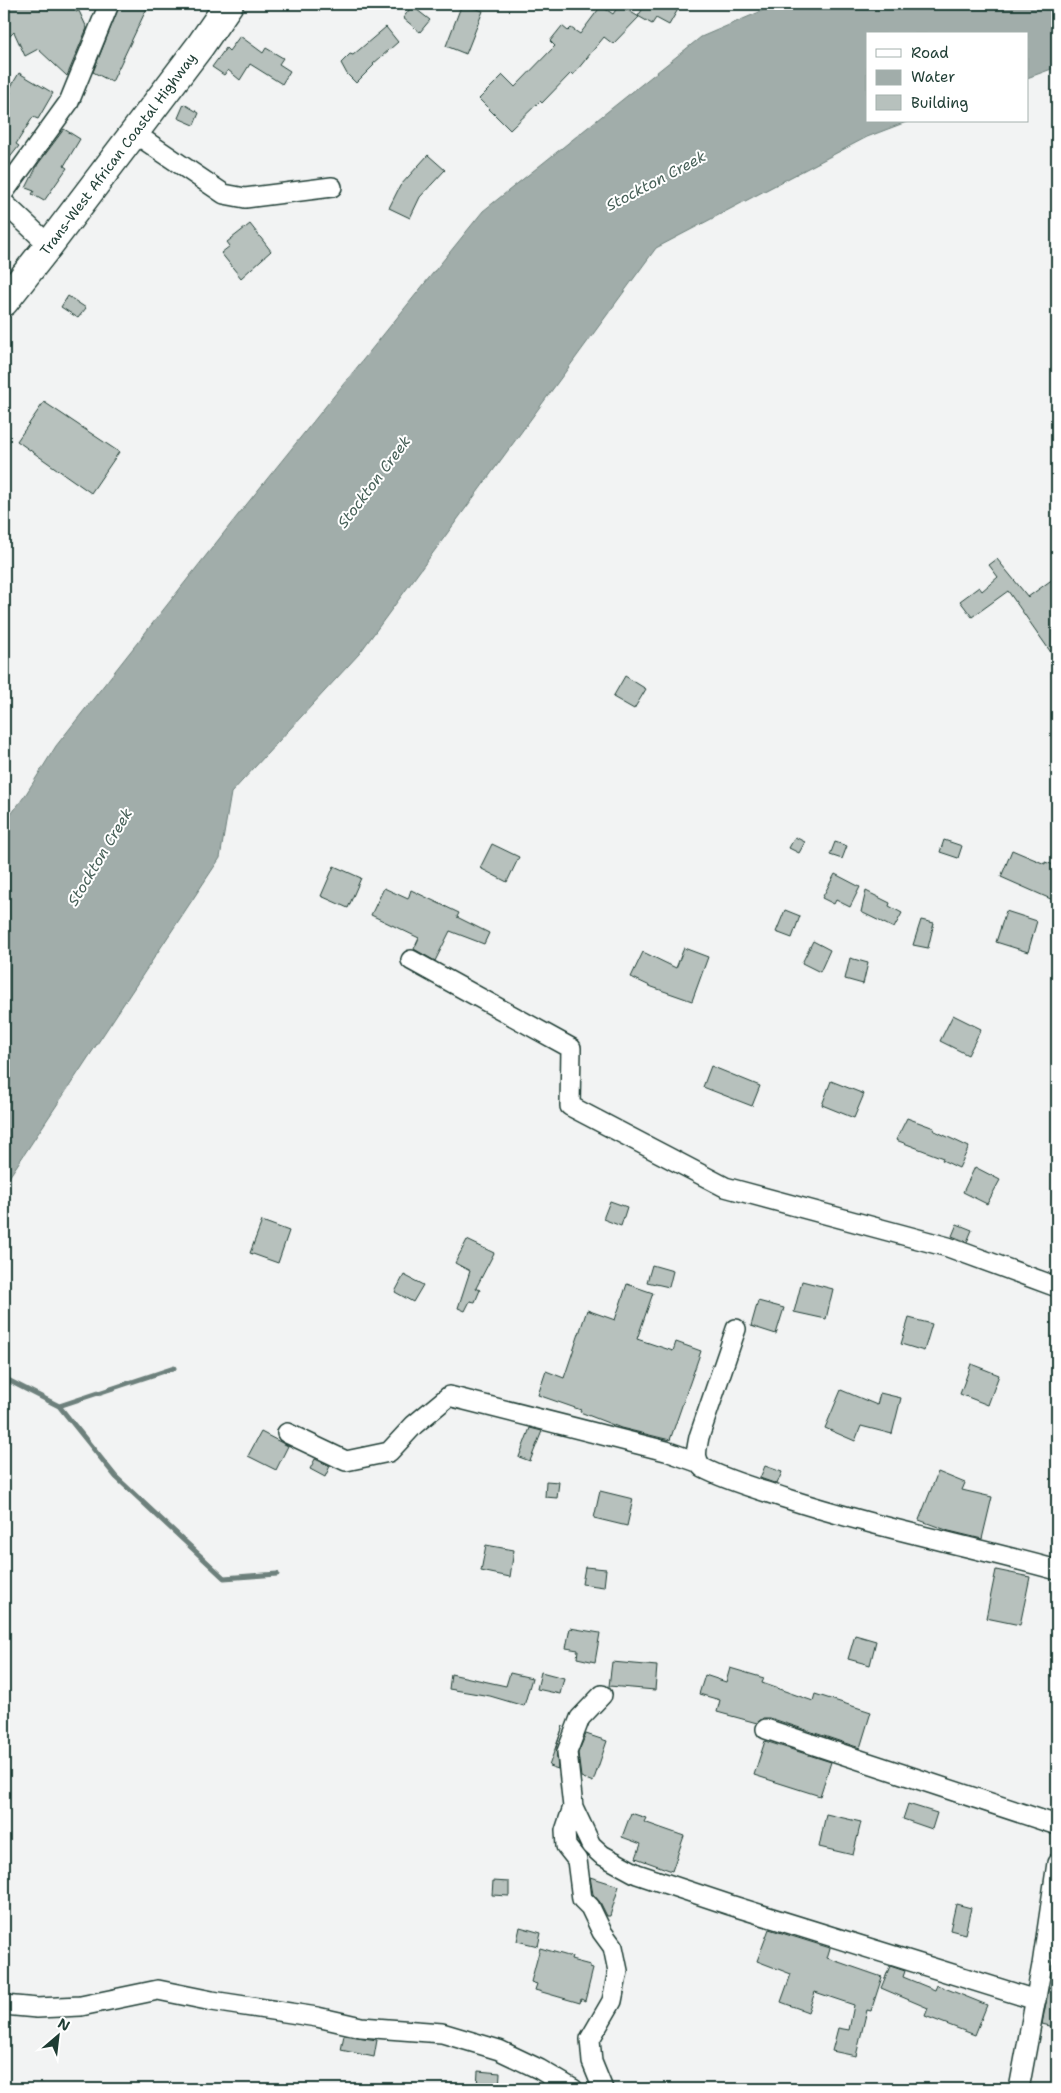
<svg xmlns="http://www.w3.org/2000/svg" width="1061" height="2093" viewBox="0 0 1061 2093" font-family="'Shantell Sans',sans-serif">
	<rect width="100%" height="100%" fill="#f2f3f3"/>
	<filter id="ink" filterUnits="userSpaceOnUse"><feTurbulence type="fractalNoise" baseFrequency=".02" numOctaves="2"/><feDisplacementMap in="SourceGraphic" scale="10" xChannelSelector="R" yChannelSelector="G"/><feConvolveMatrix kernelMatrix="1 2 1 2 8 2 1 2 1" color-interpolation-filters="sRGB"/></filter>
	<g filter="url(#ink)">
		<path fill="#a1adaa" stroke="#6d807b" d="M 778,4 L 1057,4 L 1057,67 L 1027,78 L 1027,34 L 867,34 L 867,121 L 909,121 L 867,137 L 656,248 L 359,654 L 231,793 L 220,858 L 4,1185 L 4,824 L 26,794 L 56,746 L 234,520 L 483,211 L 701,37 Z"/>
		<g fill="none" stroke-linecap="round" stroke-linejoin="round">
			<path stroke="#6d807b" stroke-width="5" d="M 4,1378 L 59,1406 L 116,1477 L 224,1578 L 277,1574
				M 59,1406 L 174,1368"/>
		</g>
		<path fill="#b7c1bd" stroke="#1f3d34" d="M 13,4 L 73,4 L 76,12 L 79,11 L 87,28 L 67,76 L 38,49 L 25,56 L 14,32 L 4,42 L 4,8 Z
			M 120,4 L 137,4 L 147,8 L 112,82 L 93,72 Z
			M 462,4 L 483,11 L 466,54 L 446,46 Z
			M 632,4 L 681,4 L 669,25 L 656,18 L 652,24 L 638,16 L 642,10 Z
			M 619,5 L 639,17 L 613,44 L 604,37 L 573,75 L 571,73 L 542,103 L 540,101 L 510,130 L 479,99 L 503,75 L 515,87 L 555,46 L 550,41 L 562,26 L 568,31 L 571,28 L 580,34 L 601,6 L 613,14 Z
			M 412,6 L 430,20 L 420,32 L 403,18 Z
			M 386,27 L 398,42 L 373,64 L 374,65 L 356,83 L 347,74 L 341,63 L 350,54 L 353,55 Z
			M 240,36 L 263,53 L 266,48 L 283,58 L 279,64 L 290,71 L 282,84 L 250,64 L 240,80 L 228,70 L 224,75 L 212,67 L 226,48 L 229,51 Z
			M 19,73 L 53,93 L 38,119 L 33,117 L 16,144 L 19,146 L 4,165 L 4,104 L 11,92 L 9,90 Z
			M 184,104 L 199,113 L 194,125 L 178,118 Z
			M 64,129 L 80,139 L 64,166 L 67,168 L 44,201 L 32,194 L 34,191 L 26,188 L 38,164 Z
			M 428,155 L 445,170 L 420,197 L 410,218 L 389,208 L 400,186 Z
			M 250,224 L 271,251 L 241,278 L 221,253 L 230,246 L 227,242 Z
			M 68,296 L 86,308 L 78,318 L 61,307 Z
			M 44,402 L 119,452 L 91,493 L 17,441 Z
			M 997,559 L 1028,597 L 1057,576 L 1057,661 L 1008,591 L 972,617 L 960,601 L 979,587 L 982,591 L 998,577 L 989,565 Z
			M 625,676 L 646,689 L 634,709 L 613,697 Z
			M 795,837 L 805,842 L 799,853 L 789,848 Z
			M 944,840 L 962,846 L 958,858 L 940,852 Z
			M 835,842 L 847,846 L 842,859 L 830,855 Z
			M 492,844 L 519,857 L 507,882 L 480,868 Z
			M 1012,850 L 1045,864 L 1045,862 L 1057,866 L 1057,890 L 1055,890 L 1053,900 L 1001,877 Z
			M 334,866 L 361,878 L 348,908 L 321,896 Z
			M 835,874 L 860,887 L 850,907 L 836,900 L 834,904 L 822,898 Z
			M 384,888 L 408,899 L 411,890 L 459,913 L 457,917 L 489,933 L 484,944 L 450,931 L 435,961 L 414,949 L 419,938 L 371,915 Z
			M 866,891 L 890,903 L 889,906 L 902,913 L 894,928 L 861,912 Z
			M 785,910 L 800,916 L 792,938 L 776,932 Z
			M 1006,911 L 1037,921 L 1028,952 L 996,942 Z
			M 921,920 L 934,923 L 928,948 L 913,945 Z
			M 813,941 L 830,950 L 820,972 L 802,963 Z
			M 684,948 L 708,957 L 692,1001 L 652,987 L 631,977 L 643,952 L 676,968 Z
			M 850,958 L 868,963 L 863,984 L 845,979 Z
			M 953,1015 L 981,1029 L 968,1055 L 940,1041 Z
			M 711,1066 L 760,1086 L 752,1106 L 703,1087 Z
			M 831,1081 L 864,1094 L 854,1118 L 822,1105 Z
			M 907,1118 L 934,1128 L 933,1130 L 969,1147 L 959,1168 L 942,1160 L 943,1158 L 896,1140 Z
			M 975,1167 L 1000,1180 L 987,1204 L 963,1192 Z
			M 610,1201 L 627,1207 L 621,1226 L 603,1219 Z
			M 262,1221 L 289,1231 L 278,1263 L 250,1253 Z
			M 957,1224 L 972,1230 L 967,1242 L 952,1236 Z
			M 467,1240 L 494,1253 L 476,1288 L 480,1290 L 475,1302 L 470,1301 L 465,1311 L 458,1308 L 470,1271 L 455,1263 Z
			M 652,1265 L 673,1271 L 669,1287 L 647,1282 Z
			M 404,1275 L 423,1285 L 413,1302 L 395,1292 Z
			M 802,1281 L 833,1289 L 826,1319 L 794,1312 Z
			M 627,1284 L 653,1293 L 637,1339 L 673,1351 L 676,1342 L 701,1351 L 670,1440 L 621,1428 L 580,1412 L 581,1410 L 538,1395 L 546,1371 L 564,1378 L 587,1310 L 615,1320 Z
			M 758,1301 L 784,1308 L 776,1334 L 751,1326 Z
			M 909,1318 L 932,1324 L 924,1351 L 901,1344 Z
			M 971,1364 L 999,1375 L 988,1405 L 960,1394 Z
			M 841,1390 L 877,1405 L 880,1393 L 901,1398 L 892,1434 L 861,1426 L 855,1441 L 825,1428 Z
			M 530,1428 L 542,1431 L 530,1461 L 519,1457 Z
			M 261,1432 L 288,1446 L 276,1470 L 248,1456 Z
			M 315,1459 L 330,1466 L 325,1477 L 310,1469 Z
			M 765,1466 L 782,1472 L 777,1484 L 760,1478 Z
			M 938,1472 L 965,1483 L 962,1490 L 992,1497 L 982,1539 L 949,1531 L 919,1520 Z
			M 546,1481 L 559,1482 L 557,1498 L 545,1497 Z
			M 600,1491 L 633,1499 L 627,1526 L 594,1518 Z
			M 486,1545 L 514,1550 L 510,1577 L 481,1571 Z
			M 585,1567 L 606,1569 L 604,1587 L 582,1584 Z
			M 996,1570 L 1030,1577 L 1020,1625 L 986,1618 Z
			M 570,1628 L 600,1633 L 595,1662 L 577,1658 L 578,1650 L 566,1648 Z
			M 855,1635 L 876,1641 L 870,1665 L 848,1659 Z
			M 612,1662 L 657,1666 L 655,1690 L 609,1686 Z
			M 730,1668 L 764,1678 L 762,1683 L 813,1701 L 815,1694 L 871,1712 L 860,1748 L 770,1718 L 763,1718 L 757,1723 L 717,1712 L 720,1700 L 699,1694 L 705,1675 L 726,1682 Z
			M 541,1672 L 564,1678 L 560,1694 L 537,1689 Z
			M 510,1673 L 532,1678 L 524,1706 L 490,1696 L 449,1689 L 451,1674 L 506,1686 Z
			M 563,1726 L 556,1748 L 558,1769 L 549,1766 Z
			M 586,1734 L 607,1741 L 593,1782 L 581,1777 L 578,1753 Z
			M 765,1741 L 831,1762 L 820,1796 L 754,1775 Z
			M 908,1804 L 937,1813 L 932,1829 L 903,1819 Z
			M 631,1813 L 646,1818 L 644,1822 L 684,1836 L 672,1871 L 636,1858 L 641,1844 L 622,1837 Z
			M 826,1814 L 861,1822 L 853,1855 L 819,1847 Z
			M 590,1877 L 619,1886 L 610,1916 L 607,1916 L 600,1902 L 593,1894 Z
			M 493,1881 L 509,1882 L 509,1896 L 492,1895 Z
			M 956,1904 L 971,1908 L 965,1934 L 950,1930 Z
			M 520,1927 L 541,1933 L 538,1946 L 517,1941 Z
			M 769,1929 L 830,1948 L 827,1958 L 882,1977 L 871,2011 L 867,2010 L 856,2056 L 832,2051 L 838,2028 L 849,2030 L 854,2005 L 815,1992 L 808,2012 L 781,2002 L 791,1974 L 757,1961 Z
			M 540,1948 L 572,1957 L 571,1960 L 590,1965 L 590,1968 L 593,1969 L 585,2001 L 581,1999 L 580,2003 L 535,1990 L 537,1984 L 531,1982 Z
			M 890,1966 L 905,1971 L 903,1977 L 935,1990 L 937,1985 L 987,2005 L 975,2035 L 925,2016 L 928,2008 L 881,1988 Z
			M 1049,1987 L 1057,1988 L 1057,2012 L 1054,2027 L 1042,2024 Z
			M 344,2035 L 377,2040 L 374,2057 L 341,2050 Z
			M 478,2071 L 500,2073 L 499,2089 L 477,2088 Z"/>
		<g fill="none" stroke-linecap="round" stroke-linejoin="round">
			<defs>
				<path id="street" d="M 134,133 L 224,194 L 245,198 L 332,187
					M 4,192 L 69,102 L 109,4
					M 4,203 L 49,245
					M 411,960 L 571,1048 L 570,1106 L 725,1187 L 948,1247 L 1057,1287
					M 736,1329 L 699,1437 C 697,1449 693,1459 703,1468 C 728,1481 758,1489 785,1498 C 874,1527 967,1545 1057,1570
					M 287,1433 L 346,1461 L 389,1452 L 414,1425 L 449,1396 L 666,1451 L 697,1462
					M 602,1695 L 580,1718 L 567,1752 L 573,1807 L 565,1831 L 566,1846 L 577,1860 L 582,1899 L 590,1907 L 602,1932 L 613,1947 L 618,1971 L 612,2001 L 590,2039 L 592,2062 L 603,2089
					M 766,1729 L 1057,1825
					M 573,1807 L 591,1845 L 602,1855 L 637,1874 L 730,1905 L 1036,2000
					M 4,2005 L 37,2008 L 81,2006 L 158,1990 L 212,2001 L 317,2017 L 361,2027 L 442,2033 L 499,2050 L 539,2069 L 573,2089
					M 1019,2089 L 1042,1965 L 1057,1863"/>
				<path id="highway" d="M 4,302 L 49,245 L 200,46 L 229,4"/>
			</defs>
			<use href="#street" stroke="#1f3d34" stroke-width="22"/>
			<use href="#highway" stroke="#1f3d34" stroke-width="31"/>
			<use href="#street" stroke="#fff" stroke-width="19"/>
			<use href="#highway" stroke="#fff" stroke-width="28"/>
		</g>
	</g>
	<g text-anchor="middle" stroke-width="4" stroke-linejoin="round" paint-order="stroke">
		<g font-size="14" fill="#1f3d34" stroke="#fff">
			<text transform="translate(118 154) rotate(-53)" y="5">Trans-West African Coastal Highway</text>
		</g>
		<g font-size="15" font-style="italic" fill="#465f57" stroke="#fff">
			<text transform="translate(656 181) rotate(-28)" y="5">Stockton Creek</text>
			<text transform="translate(374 482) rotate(-53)" y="5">Stockton Creek</text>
			<text transform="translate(100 857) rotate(-59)" y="5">Stockton Creek</text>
		</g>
	</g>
	<rect width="1061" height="2093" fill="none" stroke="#fff" stroke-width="20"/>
	<rect x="10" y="10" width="1041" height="2073" fill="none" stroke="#1f3d34" stroke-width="2" filter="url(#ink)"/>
	<rect x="866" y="32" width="162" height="90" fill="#ffffff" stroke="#a5b1ae"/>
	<rect x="876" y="49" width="25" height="8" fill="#ffffff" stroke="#a5b1ae"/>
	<text x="911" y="58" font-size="15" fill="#1f3d34">Road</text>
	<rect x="876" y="70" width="25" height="15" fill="#a1adaa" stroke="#a5b1ae"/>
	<text x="911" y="82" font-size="15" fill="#1f3d34">Water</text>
	<rect x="876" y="95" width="25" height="15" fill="#b7c1bd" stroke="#a5b1ae"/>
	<text x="911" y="108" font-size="15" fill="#1f3d34">Building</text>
	<g transform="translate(58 2036) rotate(28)" stroke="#ffffff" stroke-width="4" paint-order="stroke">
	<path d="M0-4L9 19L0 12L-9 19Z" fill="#1f3d34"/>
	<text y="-8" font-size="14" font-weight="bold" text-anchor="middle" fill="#1f3d34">N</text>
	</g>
</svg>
